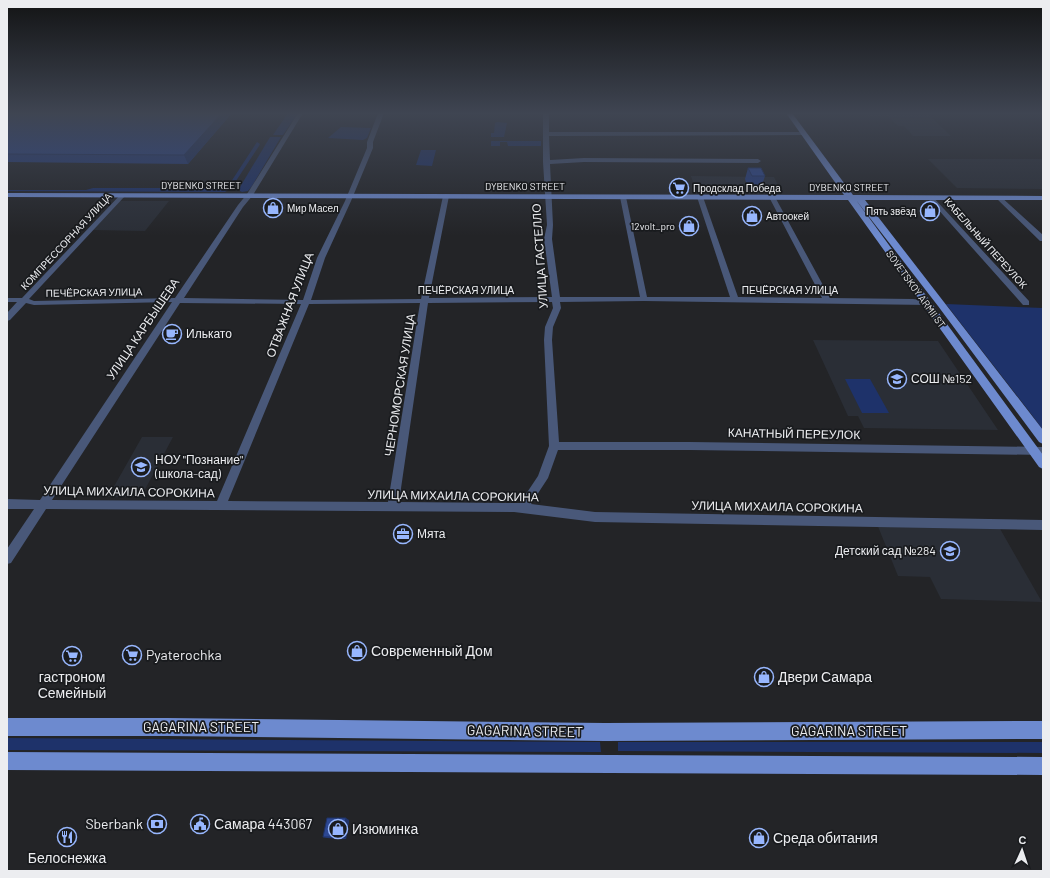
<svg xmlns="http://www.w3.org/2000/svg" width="1050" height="878" viewBox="0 0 1050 878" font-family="Barlow,sans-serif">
	<rect width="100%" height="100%" fill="#232427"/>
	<path fill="#2a2e36" d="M 865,113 L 927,113 L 951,136 L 913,136 L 904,126 L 898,126 L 888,116 L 868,116 Z
		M 928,159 L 1043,159 L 1043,189 L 957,188 Z
		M 691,176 L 774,177 L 781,191 L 696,191 Z
		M 119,201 L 169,201 L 145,231 L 92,230 Z
		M 813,340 L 938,341 L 998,430 L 864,428 L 858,416 L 848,416 Z
		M 142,437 L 173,437 L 141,497 L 108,497 Z
		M 877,524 L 999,527 L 1042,602 L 941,599 L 930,577 L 898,576 Z"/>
	<path fill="#1e326a" d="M 288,113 L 298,113 L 283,135 L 273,135 Z
		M 497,122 L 507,123 L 504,137 L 491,137 L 491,133 L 494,133 L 495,123 Z
		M 341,127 L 371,128 L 367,138 L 363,140 L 328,138 Z
		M 270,137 L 281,137 L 252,186 L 248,191 L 242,192 L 240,191 L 240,187 Z
		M 491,141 L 541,141 L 541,146 L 508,146 L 507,142 L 500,142 L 500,146 L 491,146 Z
		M 257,142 L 260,144 L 259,146 L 232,187 L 227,188 Z
		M 421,150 L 436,150 L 432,166 L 416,165 Z
		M 93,188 L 225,188 L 228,190 L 225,192 L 7,191 L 7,190 L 86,190 Z
		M 946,304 L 1043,308 L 1043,430 L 1032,415 Z
		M 845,379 L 870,379 L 889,413 L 862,413 Z
		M 7,738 L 600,742 L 601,752 L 7,750 Z
		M 618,742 L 1043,742 L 1043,753 L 618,751 Z"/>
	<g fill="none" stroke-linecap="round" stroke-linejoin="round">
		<path fill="#495879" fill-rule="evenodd" d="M 298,113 L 303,113 L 253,195 L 243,207 L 184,298 L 303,300 L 317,258 L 345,201 L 367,148 L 367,142 L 378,113 L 384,113 L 373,142 L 373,148 L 351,201 L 325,258 L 311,300 L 421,299 L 443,196 L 446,194 L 449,196 L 429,298 L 552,297 L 544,239 L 547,225 L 543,162 L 543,113 L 549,113 L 549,132 L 805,132 L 806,133 L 803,135 L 549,136 L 550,160 L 584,158 L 758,159 L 761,161 L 758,163 L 584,162 L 550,164 L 553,225 L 552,239 L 560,297 L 640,297 L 620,197 L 623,195 L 626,197 L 647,297 L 730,297 L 697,197 L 700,195 L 703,197 L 738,297 L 822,298 L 769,197 L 772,195 L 775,197 L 830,298 L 913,299 L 929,301 L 929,305 L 644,301 L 560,302 L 561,308 L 553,327 L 552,340 L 559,442 L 690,442 L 1043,447 L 1043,455 L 690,450 L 558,450 L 548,478 L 531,504 L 595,512 L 1043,520 L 1043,530 L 595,522 L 514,512 L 46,509 L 11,563 L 7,564 L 7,549 L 34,509 L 7,509 L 7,499 L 40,500 L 172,302 L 34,305 L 26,303 L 10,320 L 7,321 L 7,313 L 17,302 L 7,302 L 7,298 L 22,298 L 121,194 L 125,194 L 125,196 L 29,299 L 34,301 L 175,298 L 238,205 L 247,194 ZM 552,302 L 553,308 L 545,327 L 544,340 L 549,446 L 538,476 L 520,503 L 399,502 L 428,303 ZM 180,303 L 301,304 L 217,501 L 52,500 ZM 420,303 L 388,502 L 228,501 L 309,304 Z
			M 928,196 L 932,196 L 1029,301 L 1029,305 L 1023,305 L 928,198 Z
			M 996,196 L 1000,196 L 1043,235 L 1043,241 L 1040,241 L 996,198 Z"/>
		<path fill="#6d8acf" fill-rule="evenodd" d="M 786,113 L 792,113 L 853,195 L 1043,196 L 1043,200 L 865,200 L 1043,430 L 1043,444 L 1039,442 L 938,306 L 856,200 L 1043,455 L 1043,469 L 1039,467 L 848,200 L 7,197 L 7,193 L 844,195 Z
			M 7,718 L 168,718 L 605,723 L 1043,721 L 1043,739 L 605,741 L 168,736 L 7,736 Z
			M 7,752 L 1043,757 L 1043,775 L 7,770 Z"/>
	</g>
	<path fill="#263d7e" d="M 7,113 L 232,113 L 188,164 L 7,162 Z
		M 748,168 L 765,176 L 761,188 L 748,188 L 745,179 Z
		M 349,820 L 346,839 L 327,838 L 323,837 Z"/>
	<path fill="#1f3266" d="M 222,113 L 232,113 L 188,164 L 184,155 Z
		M 346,818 L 349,820 L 346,839 L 342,837 Z"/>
	<path fill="#2c4792" stroke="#1f3266" d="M 7,113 L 222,113 L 184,155 L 7,154 Z
		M 748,168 L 761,168 L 765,176 L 752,176 Z
		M 327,818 L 346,818 L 342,837 L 323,837 Z"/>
	<linearGradient id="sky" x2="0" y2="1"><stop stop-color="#131415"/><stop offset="0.48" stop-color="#3f4552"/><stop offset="1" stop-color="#3f4552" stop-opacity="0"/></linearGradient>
	<rect width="1050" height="236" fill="url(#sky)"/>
	<defs>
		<symbol id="supermarket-ring" viewBox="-11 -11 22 22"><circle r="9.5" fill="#191b1e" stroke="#97b6fd" stroke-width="1.5"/><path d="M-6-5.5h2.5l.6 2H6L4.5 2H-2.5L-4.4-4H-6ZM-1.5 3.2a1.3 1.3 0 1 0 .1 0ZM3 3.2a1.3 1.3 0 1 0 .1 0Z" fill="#97b6fd"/></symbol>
		<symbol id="shop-ring" viewBox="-11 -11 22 22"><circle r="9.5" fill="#191b1e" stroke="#97b6fd" stroke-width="1.5"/><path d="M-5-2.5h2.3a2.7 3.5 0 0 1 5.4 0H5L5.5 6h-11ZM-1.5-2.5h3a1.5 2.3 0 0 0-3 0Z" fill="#97b6fd"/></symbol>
		<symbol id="cafe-ring" viewBox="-11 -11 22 22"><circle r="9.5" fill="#191b1e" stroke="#97b6fd" stroke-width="1.5"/><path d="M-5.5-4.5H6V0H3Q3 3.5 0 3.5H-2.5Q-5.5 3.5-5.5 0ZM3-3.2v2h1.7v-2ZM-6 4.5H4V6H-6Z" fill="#97b6fd"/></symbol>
		<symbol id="school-ring" viewBox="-11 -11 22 22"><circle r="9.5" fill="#191b1e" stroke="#97b6fd" stroke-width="1.5"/><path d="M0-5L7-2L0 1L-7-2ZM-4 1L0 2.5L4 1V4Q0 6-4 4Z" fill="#97b6fd"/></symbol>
		<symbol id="office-ring" viewBox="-11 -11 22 22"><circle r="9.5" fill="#191b1e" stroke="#97b6fd" stroke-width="1.5"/><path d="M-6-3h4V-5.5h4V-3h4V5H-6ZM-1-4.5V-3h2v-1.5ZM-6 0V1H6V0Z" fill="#97b6fd"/></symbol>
		<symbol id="bank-ring" viewBox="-11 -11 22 22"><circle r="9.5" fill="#191b1e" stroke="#97b6fd" stroke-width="1.5"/><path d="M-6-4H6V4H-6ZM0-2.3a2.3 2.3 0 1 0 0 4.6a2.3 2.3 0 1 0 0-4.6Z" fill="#97b6fd"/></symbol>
		<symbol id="civic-ring" viewBox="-11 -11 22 22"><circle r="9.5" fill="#191b1e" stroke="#97b6fd" stroke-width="1.5"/><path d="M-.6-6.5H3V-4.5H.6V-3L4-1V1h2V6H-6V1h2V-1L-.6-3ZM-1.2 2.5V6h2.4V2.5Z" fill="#97b6fd"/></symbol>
		<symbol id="restaurant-ring" viewBox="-11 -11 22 22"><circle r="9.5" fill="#191b1e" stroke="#97b6fd" stroke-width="1.5"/><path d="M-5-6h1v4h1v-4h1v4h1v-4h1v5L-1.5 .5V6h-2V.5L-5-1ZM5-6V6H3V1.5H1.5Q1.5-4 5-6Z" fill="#97b6fd"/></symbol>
	</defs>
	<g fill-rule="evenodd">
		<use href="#supermarket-ring" x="668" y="177" width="22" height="22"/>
		<use href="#shop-ring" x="262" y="197" width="22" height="22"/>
		<use href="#shop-ring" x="919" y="200" width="22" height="22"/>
		<use href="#shop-ring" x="741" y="205" width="22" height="22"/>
		<use href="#shop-ring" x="678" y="215" width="22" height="22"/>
		<use href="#cafe-ring" x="161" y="323" width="22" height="22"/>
		<use href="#school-ring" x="886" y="368" width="22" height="22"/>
		<use href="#school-ring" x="130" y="456" width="22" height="22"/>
		<use href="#office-ring" x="392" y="523" width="22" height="22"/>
		<use href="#school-ring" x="939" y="540" width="22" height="22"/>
		<use href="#shop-ring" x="346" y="640" width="22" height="22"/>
		<use href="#supermarket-ring" x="121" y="644" width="22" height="22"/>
		<use href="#supermarket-ring" x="61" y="645" width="22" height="22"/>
		<use href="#shop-ring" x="753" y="666" width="22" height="22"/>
		<use href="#bank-ring" x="146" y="813" width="22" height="22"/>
		<use href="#civic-ring" x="189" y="813" width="22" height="22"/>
		<use href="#shop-ring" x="327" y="818" width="22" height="22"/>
		<use href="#restaurant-ring" x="56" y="826" width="22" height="22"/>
		<use href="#shop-ring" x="748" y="827" width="22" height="22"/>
	</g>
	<g text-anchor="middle" stroke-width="3.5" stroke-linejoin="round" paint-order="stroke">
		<g font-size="10" fill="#ecedf0" stroke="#191b1e">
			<text x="201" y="189">DYBENKO STREET</text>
			<text x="525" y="190">DYBENKO STREET</text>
			<text x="849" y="191">DYBENKO STREET</text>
			<text transform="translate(66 241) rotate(-47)" y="4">КОМПРЕССОРНАЯ УЛИЦА</text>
			<text transform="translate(986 243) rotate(48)" y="4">КАБЕЛЬНЫЙ ПЕРЕУЛОК</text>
			<text transform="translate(916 289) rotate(54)" y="4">SOVETSKOY ARMII ST</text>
			<text x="466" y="294">ПЕЧЁРСКАЯ УЛИЦА</text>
			<text x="790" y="294">ПЕЧЁРСКАЯ УЛИЦА</text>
			<text transform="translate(94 292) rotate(-1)" y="4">ПЕЧЁРСКАЯ УЛИЦА</text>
		</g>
		<g font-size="10" fill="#ecedf0" stroke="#191b1e" text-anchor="start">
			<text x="693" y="192">Продсклад Победа</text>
			<text x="287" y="212">Мир Масел</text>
			<text x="916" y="215" text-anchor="end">Пять звёзд</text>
			<text x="766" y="220">Автоокей</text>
			<text x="675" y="230" text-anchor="end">12volt_pro</text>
		</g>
		<g font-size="12" fill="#ecedf0" stroke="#191b1e">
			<text transform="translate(540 256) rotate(-94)" y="4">УЛИЦА ГАСТЕЛЛО</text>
			<text transform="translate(290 305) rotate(-69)" y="4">ОТВАЖНАЯ УЛИЦА</text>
			<text transform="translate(143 329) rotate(-56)" y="4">УЛИЦА КАРБЫШЕВА</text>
			<text transform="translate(400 385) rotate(-81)" y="4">ЧЕРНОМОРСКАЯ УЛИЦА</text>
			<text transform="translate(794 434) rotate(1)" y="4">КАНАТНЫЙ ПЕРЕУЛОК</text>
			<text transform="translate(129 492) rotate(1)" y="4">УЛИЦА МИХАИЛА СОРОКИНА</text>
			<text transform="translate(453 496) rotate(1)" y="4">УЛИЦА МИХАИЛА СОРОКИНА</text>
			<text transform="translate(777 507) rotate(1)" y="4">УЛИЦА МИХАИЛА СОРОКИНА</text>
		</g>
		<g font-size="12" fill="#ecedf0" stroke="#191b1e" text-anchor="start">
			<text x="186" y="338">Илькато</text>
			<text x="911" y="383">СОШ №152</text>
			<text x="155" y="464">НОУ "Познание"<tspan x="155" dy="14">(школа-сад)</tspan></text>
			<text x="417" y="538">Мята</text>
			<text x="936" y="555" text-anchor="end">Детский сад №284</text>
		</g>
		<g font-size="14" fill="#ecedf0" stroke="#191b1e" text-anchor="start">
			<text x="371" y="656">Современный Дом</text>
			<text x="146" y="660">Pyaterochka</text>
			<text x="72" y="682" text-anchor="middle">гастроном<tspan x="72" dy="16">Семейный</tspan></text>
			<text x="778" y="682">Двери Самара</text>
			<text x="143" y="829" text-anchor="end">Sberbank</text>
			<text x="214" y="829">Самара 443067</text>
			<text x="352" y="834">Изюминка</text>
			<text x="773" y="843">Среда обитания</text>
			<text x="67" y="863" text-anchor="middle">Белоснежка</text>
		</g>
		<g font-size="14" fill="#ecedf0" stroke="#191b1e">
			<text x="201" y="732">GAGARINA STREET</text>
			<text transform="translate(525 731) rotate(1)" y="5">GAGARINA STREET</text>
			<text x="849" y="736">GAGARINA STREET</text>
		</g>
	</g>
	<rect width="1050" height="878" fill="none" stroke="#ecedf0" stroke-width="16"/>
	<g transform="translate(1022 850) rotate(3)" stroke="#191b1e" stroke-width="3" paint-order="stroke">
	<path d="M0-3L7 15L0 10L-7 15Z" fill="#ecedf0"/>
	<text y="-6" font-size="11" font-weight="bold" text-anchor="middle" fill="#ecedf0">С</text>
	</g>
</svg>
